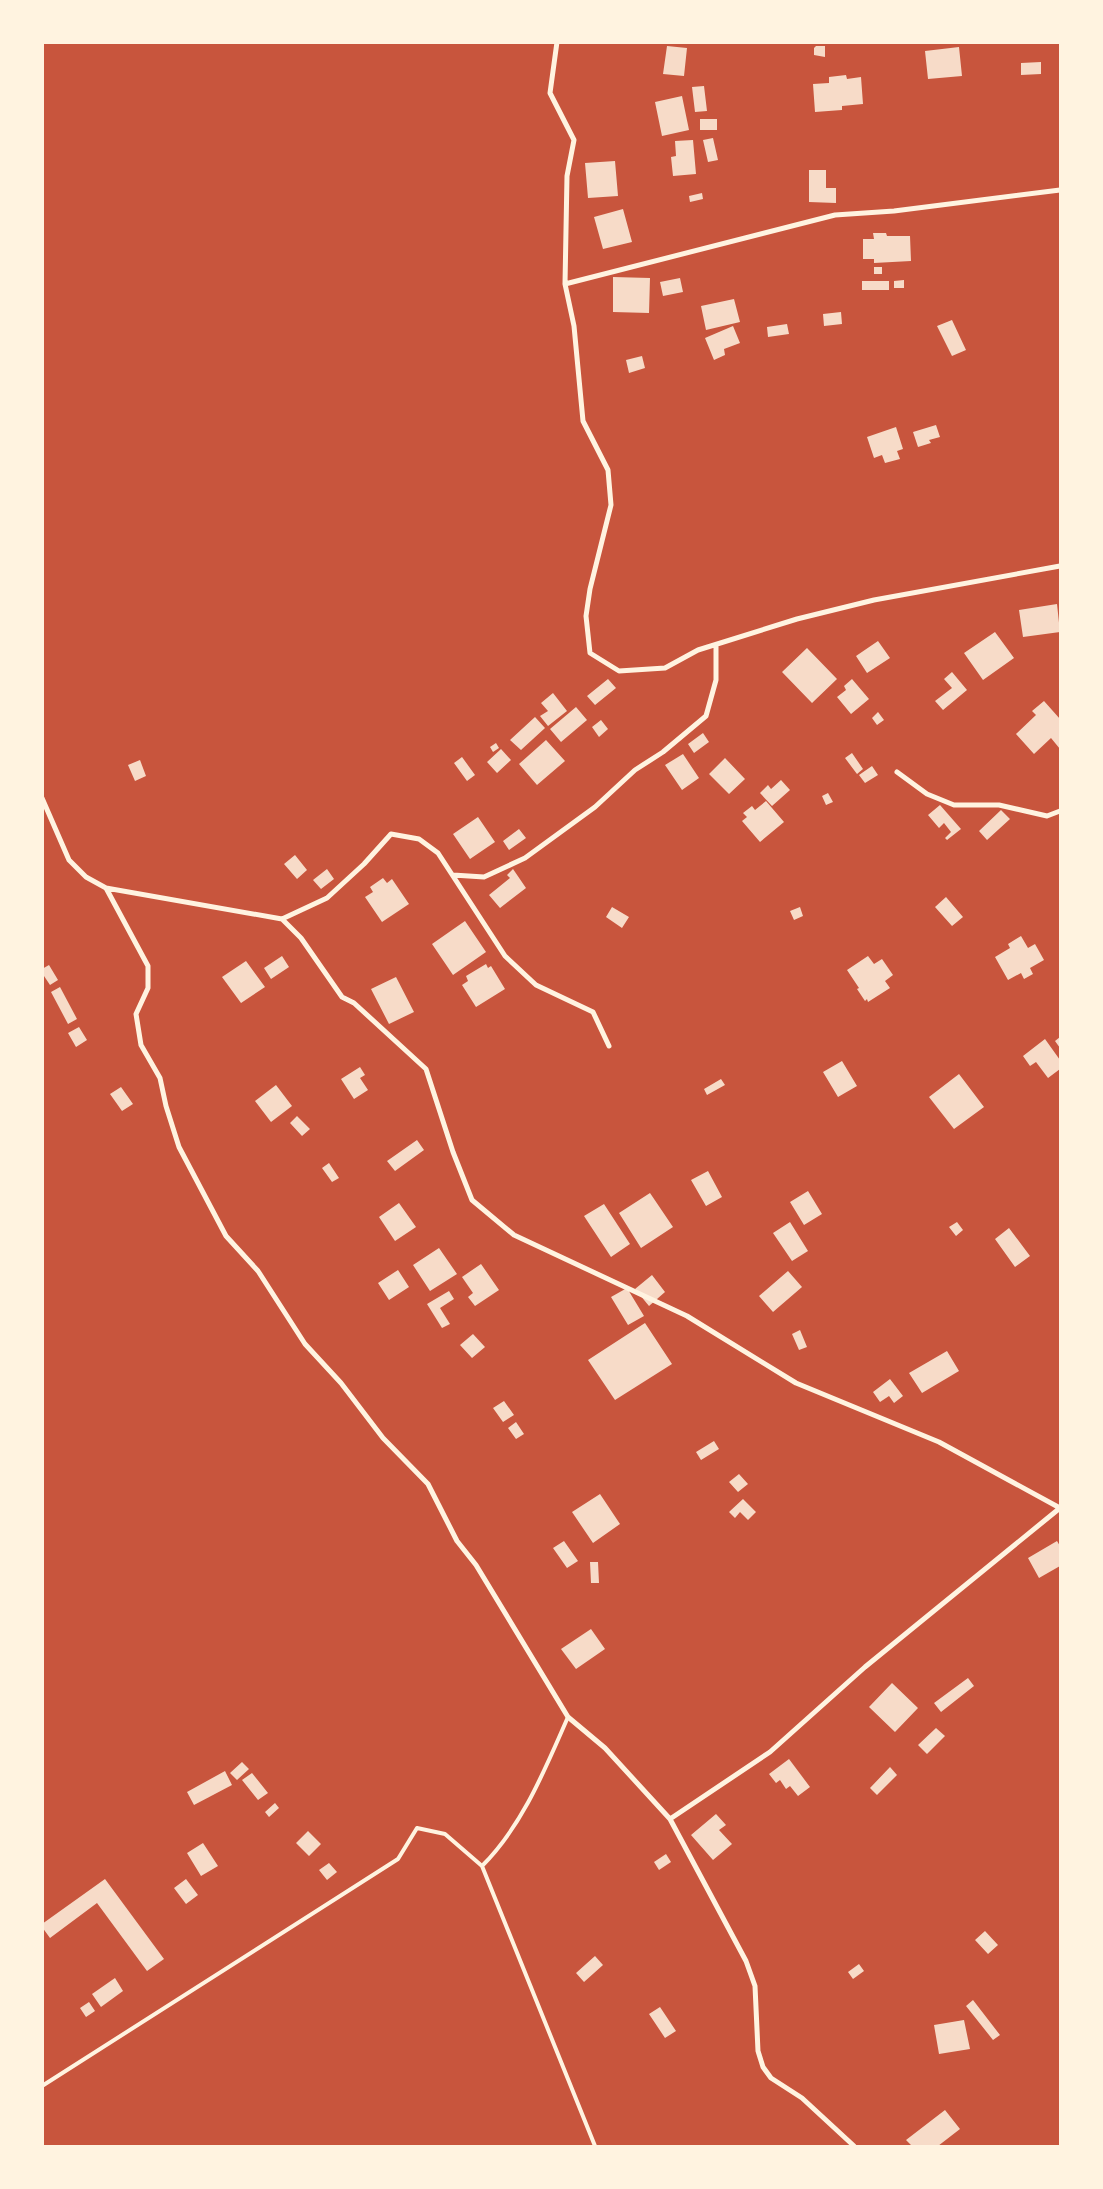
<svg xmlns="http://www.w3.org/2000/svg" width="1103" height="2189" viewBox="0 0 1103 2189" font-family="Montserrat,sans-serif">
	<rect width="100%" height="100%" fill="#c8553d"/>
	<path fill="#f7dbc8" d="M 667,46 L 687,48 L 684,76 L 663,74 Z
		M 816,46 L 825,46 L 825,57 L 814,55 L 814,48 Z
		M 959,47 L 962,76 L 928,79 L 925,51 Z
		M 1041,62 L 1041,74 L 1021,75 L 1021,63 Z
		M 846,75 L 847,79 L 861,77 L 863,104 L 842,106 L 842,110 L 815,112 L 813,84 L 829,83 L 829,77 Z
		M 704,86 L 707,111 L 695,112 L 692,87 Z
		M 682,96 L 689,130 L 662,136 L 655,102 Z
		M 700,119 L 717,119 L 717,130 L 700,130 Z
		M 713,138 L 718,160 L 708,162 L 703,140 Z
		M 693,140 L 696,174 L 673,176 L 671,157 L 676,156 L 675,141 Z
		M 615,161 L 618,196 L 588,198 L 585,163 Z
		M 809,170 L 826,170 L 826,188 L 836,188 L 836,203 L 809,202 Z
		M 702,193 L 703,199 L 690,202 L 689,196 Z
		M 623,209 L 632,242 L 603,249 L 594,217 Z
		M 873,233 L 886,233 L 887,236 L 910,236 L 911,261 L 874,263 L 874,259 L 863,259 L 863,239 L 874,239 Z
		M 874,267 L 882,267 L 882,274 L 874,274 Z
		M 613,277 L 650,278 L 649,313 L 613,312 Z
		M 680,278 L 683,292 L 663,296 L 660,282 Z
		M 904,280 L 904,288 L 894,288 L 894,281 Z
		M 862,281 L 889,281 L 889,290 L 862,290 Z
		M 734,299 L 740,322 L 706,330 L 701,306 Z
		M 841,312 L 842,324 L 824,326 L 823,314 Z
		M 952,320 L 966,350 L 952,356 L 937,326 Z
		M 787,324 L 789,334 L 768,337 L 767,327 Z
		M 733,326 L 740,343 L 724,349 L 725,355 L 714,360 L 705,338 Z
		M 642,356 L 645,368 L 629,373 L 626,360 Z
		M 936,425 L 940,437 L 929,440 L 931,443 L 918,447 L 913,432 Z
		M 896,427 L 903,449 L 897,451 L 900,459 L 885,463 L 882,455 L 874,458 L 867,437 Z
		M 1057,604 L 1060,632 L 1023,637 L 1019,610 Z
		M 995,632 L 1014,658 L 983,680 L 964,653 Z
		M 878,641 L 890,658 L 867,673 L 856,656 Z
		M 807,648 L 837,679 L 812,703 L 782,672 Z
		M 952,672 L 967,690 L 943,710 L 935,701 L 952,688 L 944,679 Z
		M 608,679 L 616,688 L 595,705 L 587,696 Z
		M 852,679 L 869,699 L 851,714 L 837,697 L 846,690 L 844,686 Z
		M 553,693 L 567,711 L 548,726 L 540,716 L 548,711 L 541,703 Z
		M 1044,701 L 1060,719 L 1060,749 L 1051,738 L 1034,754 L 1016,734 L 1036,715 L 1032,711 Z
		M 576,707 L 587,720 L 561,742 L 550,729 Z
		M 878,712 L 884,720 L 877,725 L 872,718 Z
		M 535,717 L 545,728 L 521,750 L 510,740 Z
		M 601,720 L 608,729 L 599,737 L 592,727 Z
		M 703,733 L 709,742 L 694,753 L 688,744 Z
		M 546,740 L 565,761 L 537,785 L 519,764 Z
		M 496,743 L 499,748 L 493,752 L 490,747 Z
		M 501,749 L 511,760 L 497,773 L 487,762 Z
		M 852,753 L 863,769 L 857,774 L 845,758 Z
		M 683,754 L 699,778 L 682,790 L 665,765 Z
		M 462,757 L 475,775 L 467,781 L 454,763 Z
		M 725,758 L 745,779 L 729,794 L 709,774 Z
		M 140,760 L 146,776 L 135,781 L 128,765 Z
		M 872,766 L 878,775 L 865,783 L 859,775 Z
		M 781,780 L 790,790 L 772,806 L 760,793 L 768,785 L 771,789 Z
		M 828,793 L 833,802 L 826,805 L 822,796 Z
		M 766,801 L 784,822 L 760,842 L 742,821 L 747,817 L 743,813 L 752,806 L 755,810 Z
		M 940,805 L 961,829 L 947,840 L 945,838 L 951,832 L 944,823 L 939,828 L 928,815 Z
		M 1001,810 L 1010,819 L 987,840 L 979,831 Z
		M 478,817 L 495,842 L 470,859 L 453,834 Z
		M 519,829 L 526,838 L 509,850 L 503,841 Z
		M 295,855 L 307,870 L 297,879 L 284,864 Z
		M 327,869 L 334,879 L 321,889 L 313,880 Z
		M 513,869 L 526,888 L 500,908 L 489,895 L 510,878 L 507,875 Z
		M 383,878 L 387,883 L 392,879 L 409,904 L 382,922 L 365,897 L 373,892 L 370,887 Z
		M 946,897 L 963,917 L 952,926 L 935,907 Z
		M 612,907 L 629,917 L 622,928 L 606,917 Z
		M 800,907 L 803,916 L 794,920 L 790,911 Z
		M 465,921 L 486,952 L 453,975 L 432,944 Z
		M 1021,936 L 1028,948 L 1035,944 L 1044,960 L 1030,968 L 1033,974 L 1024,979 L 1021,973 L 1008,980 L 995,957 L 1010,948 L 1008,944 Z
		M 282,956 L 289,967 L 271,979 L 264,968 Z
		M 868,956 L 874,964 L 882,959 L 893,975 L 885,981 L 890,988 L 868,1002 L 867,999 L 865,1001 L 857,989 L 859,988 L 847,970 Z
		M 246,961 L 265,987 L 241,1003 L 222,977 Z
		M 486,964 L 488,968 L 491,966 L 505,989 L 476,1007 L 462,985 L 468,981 L 466,976 Z
		M 49,965 L 58,980 L 50,985 L 42,973 L 42,969 Z
		M 396,977 L 414,1012 L 389,1024 L 371,989 Z
		M 60,987 L 77,1019 L 68,1024 L 51,992 Z
		M 79,1027 L 87,1040 L 76,1047 L 68,1033 Z
		M 1060,1037 L 1060,1048 L 1055,1041 Z
		M 1045,1039 L 1060,1060 L 1060,1069 L 1048,1078 L 1036,1062 L 1030,1066 L 1023,1056 Z
		M 842,1061 L 857,1086 L 838,1097 L 823,1072 Z
		M 360,1067 L 365,1075 L 360,1078 L 368,1090 L 354,1099 L 341,1079 Z
		M 959,1074 L 984,1107 L 954,1129 L 929,1097 Z
		M 721,1079 L 725,1085 L 707,1095 L 704,1089 Z
		M 276,1085 L 292,1106 L 271,1122 L 255,1101 Z
		M 121,1087 L 133,1104 L 122,1111 L 110,1094 Z
		M 297,1116 L 310,1129 L 302,1136 L 290,1123 Z
		M 417,1140 L 424,1150 L 395,1171 L 387,1161 Z
		M 329,1163 L 339,1178 L 332,1182 L 322,1168 Z
		M 708,1171 L 722,1197 L 706,1206 L 691,1180 Z
		M 808,1191 L 822,1214 L 804,1225 L 790,1202 Z
		M 650,1193 L 673,1227 L 641,1248 L 619,1213 Z
		M 399,1203 L 416,1227 L 395,1241 L 379,1217 Z
		M 604,1204 L 630,1244 L 611,1257 L 584,1216 Z
		M 790,1222 L 808,1251 L 792,1261 L 773,1233 Z
		M 957,1222 L 963,1230 L 956,1236 L 949,1227 Z
		M 1009,1228 L 1030,1256 L 1015,1267 L 995,1239 Z
		M 439,1248 L 457,1274 L 430,1291 L 413,1265 Z
		M 481,1264 L 499,1290 L 475,1306 L 468,1297 L 473,1293 L 462,1277 Z
		M 398,1270 L 409,1287 L 389,1300 L 378,1283 Z
		M 788,1271 L 802,1287 L 773,1312 L 759,1296 Z
		M 652,1275 L 665,1292 L 649,1306 L 635,1289 Z
		M 627,1288 L 644,1316 L 628,1325 L 611,1297 Z
		M 449,1291 L 454,1299 L 440,1308 L 450,1324 L 442,1328 L 427,1304 Z
		M 645,1323 L 672,1364 L 615,1400 L 588,1360 Z
		M 800,1330 L 807,1347 L 799,1350 L 792,1334 Z
		M 473,1334 L 485,1347 L 472,1358 L 460,1345 Z
		M 947,1351 L 959,1371 L 922,1393 L 909,1373 Z
		M 890,1379 L 903,1396 L 894,1403 L 889,1396 L 880,1402 L 873,1392 Z
		M 504,1401 L 514,1415 L 503,1422 L 493,1408 Z
		M 516,1422 L 524,1434 L 516,1439 L 508,1428 Z
		M 714,1441 L 719,1449 L 701,1460 L 696,1452 Z
		M 739,1474 L 748,1484 L 738,1492 L 729,1482 Z
		M 600,1494 L 620,1524 L 593,1543 L 572,1512 Z
		M 743,1499 L 756,1512 L 748,1520 L 740,1512 L 735,1518 L 729,1512 Z
		M 564,1541 L 578,1561 L 567,1568 L 553,1548 Z
		M 1057,1541 L 1060,1546 L 1060,1566 L 1039,1578 L 1028,1558 Z
		M 590,1562 L 598,1562 L 599,1583 L 591,1583 Z
		M 591,1629 L 605,1649 L 576,1669 L 561,1649 Z
		M 968,1678 L 974,1686 L 941,1712 L 934,1703 Z
		M 892,1683 L 918,1708 L 895,1732 L 869,1707 Z
		M 936,1728 L 945,1736 L 927,1754 L 918,1745 Z
		M 789,1759 L 810,1787 L 798,1796 L 790,1786 L 786,1789 L 780,1780 L 776,1783 L 769,1774 Z
		M 242,1762 L 249,1769 L 237,1780 L 230,1773 Z
		M 890,1767 L 897,1775 L 877,1795 L 870,1788 Z
		M 225,1771 L 232,1785 L 194,1805 L 187,1792 Z
		M 252,1773 L 268,1793 L 258,1800 L 242,1780 Z
		M 275,1803 L 279,1808 L 269,1817 L 265,1812 Z
		M 716,1814 L 726,1825 L 719,1830 L 732,1844 L 713,1860 L 691,1835 Z
		M 308,1831 L 321,1844 L 309,1856 L 296,1843 Z
		M 203,1843 L 218,1866 L 201,1876 L 187,1853 Z
		M 666,1854 L 671,1862 L 659,1870 L 654,1862 Z
		M 329,1863 L 337,1872 L 327,1880 L 319,1870 Z
		M 105,1879 L 164,1959 L 147,1971 L 97,1903 L 50,1938 L 42,1927 L 42,1924 Z
		M 186,1879 L 198,1895 L 186,1904 L 174,1888 Z
		M 985,1931 L 998,1945 L 988,1954 L 975,1940 Z
		M 595,1956 L 603,1965 L 584,1982 L 576,1973 Z
		M 859,1964 L 864,1971 L 853,1979 L 848,1972 Z
		M 115,1978 L 123,1991 L 101,2007 L 92,1994 Z
		M 973,2000 L 1000,2035 L 993,2040 L 966,2006 Z
		M 89,2002 L 95,2011 L 86,2017 L 80,2008 Z
		M 660,2007 L 676,2031 L 665,2038 L 649,2014 Z
		M 964,2020 L 970,2049 L 939,2054 L 934,2025 Z
		M 945,2110 L 960,2129 L 938,2146 L 912,2146 L 906,2140 Z"/>
	<g fill="none" stroke-linecap="round" stroke-linejoin="round">
		<path stroke="#fff3e0" stroke-width="4" d="M 482,1866 C 523,1825 545,1769 568,1717
			M 42,2086 L 398,1859 L 417,1828 L 445,1834 L 482,1866 L 595,2146"/>
		<path stroke="#fff3e0" stroke-width="5" d="M 557,42 L 550,93 L 574,140 L 567,176 L 565,284 L 574,326 L 583,421 L 608,470 L 611,505 L 590,589 L 586,616 L 590,653 L 619,671 L 665,668 L 698,650 L 797,619 L 874,600 L 1060,566
			M 565,284 L 835,215 L 894,211 L 1060,190
			M 897,772 L 927,794 L 954,805 L 999,805 L 1047,816 L 1060,811
			M 42,798 L 69,860 L 86,877 L 106,888 L 282,919 L 327,898 L 364,864 L 391,834 L 419,839 L 438,853 L 505,956 L 536,985 L 593,1012 L 609,1046
			M 453,875 L 484,877 L 525,858 L 595,807 L 635,770 L 663,752 L 706,716 L 716,680 L 716,646
			M 106,888 L 148,966 L 148,988 L 136,1014 L 141,1045 L 160,1078 L 166,1106 L 179,1147 L 226,1236 L 258,1271 L 305,1344 L 341,1383 L 383,1438 L 428,1484 L 457,1541 L 476,1565 L 568,1717 L 605,1748 L 670,1819 L 746,1961 L 755,1986 L 758,2051 L 763,2067 L 771,2078 L 802,2098 L 854,2146
			M 282,919 L 301,938 L 342,997 L 354,1003 L 426,1069 L 453,1152 L 472,1200 L 514,1235 L 687,1316 L 796,1383 L 939,1442 L 1060,1508
			M 670,1819 L 770,1752 L 865,1667 L 1060,1508"/>
	</g>
	<rect width="1103" height="2189" fill="none" stroke="#fff3e0" stroke-width="88"/>
</svg>
